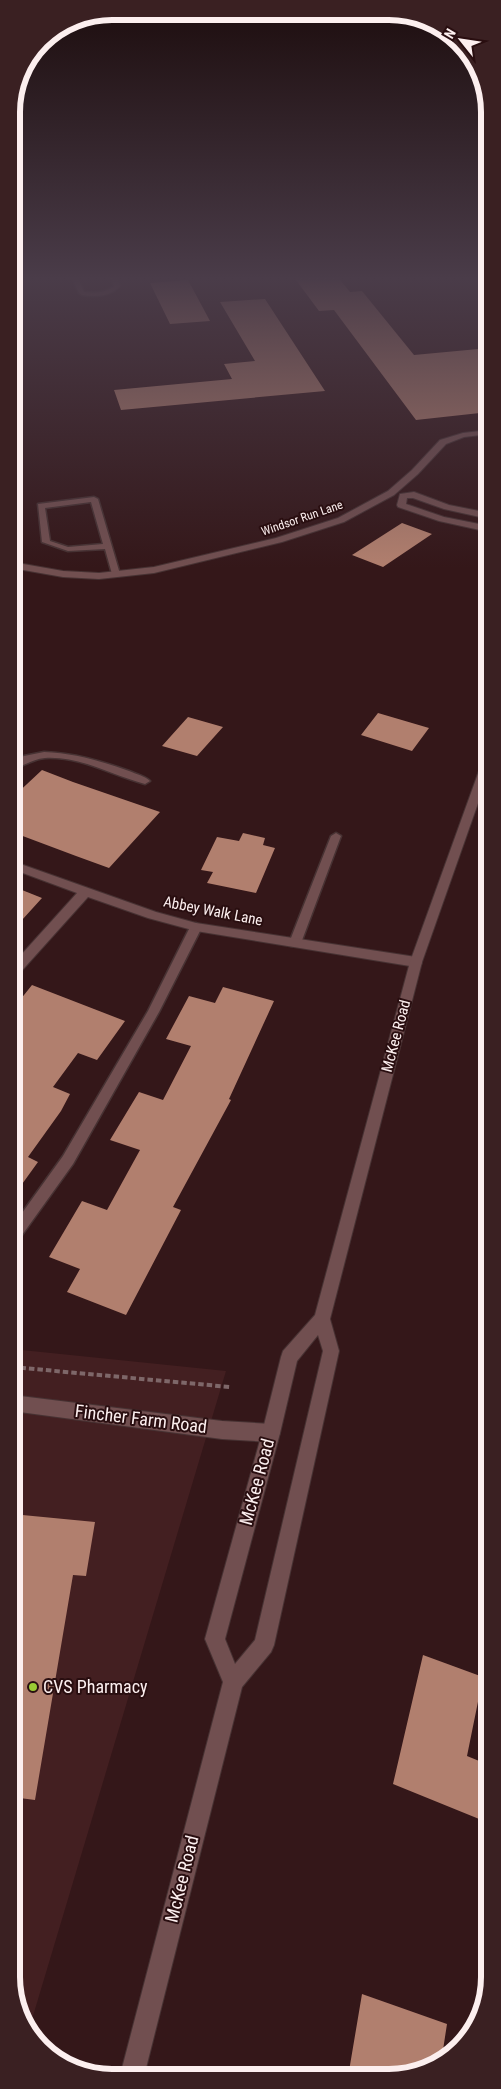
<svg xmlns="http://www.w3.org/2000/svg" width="501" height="2089" viewBox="0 0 501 2089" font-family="'Roboto Condensed',sans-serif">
	<rect width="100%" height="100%" fill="#341719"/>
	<path fill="#431f21" d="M 12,1349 L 226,1371 L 30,2026 L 12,1990 Z"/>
	<path fill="#b17f6e" d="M 293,276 L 337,276 L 350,292 L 362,291 L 414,355 L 489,348 L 489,412 L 416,420 L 334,310 L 319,311 Z
		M 188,280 L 210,321 L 170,324 L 150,283 Z
		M 265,299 L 325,391 L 121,410 L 114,390 L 232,379 L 224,364 L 255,361 L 220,302 Z
		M 402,523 L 432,534 L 383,567 L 352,555 Z
		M 378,713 L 429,728 L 412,751 L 361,735 Z
		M 188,717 L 223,727 L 197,756 L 162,746 Z
		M 42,770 L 73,782 L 160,812 L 109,868 L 76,856 L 12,832 L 12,798 Z
		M 243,833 L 265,838 L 263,845 L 275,848 L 256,893 L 207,883 L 213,872 L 201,870 L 217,837 L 239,841 Z
		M 12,886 L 42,898 L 12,931 Z
		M 32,985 L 125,1021 L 97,1060 L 78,1053 L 53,1087 L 70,1094 L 61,1111 L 28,1157 L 38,1162 L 12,1198 L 12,1010 Z
		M 223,987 L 274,1001 L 229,1099 L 231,1100 L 173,1207 L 181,1210 L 126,1315 L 67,1292 L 80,1269 L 49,1257 L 82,1201 L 107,1210 L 140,1150 L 110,1140 L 139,1092 L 163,1100 L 191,1046 L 166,1039 L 189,996 L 215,1003 Z
		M 12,1514 L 95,1522 L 86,1576 L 73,1575 L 35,1800 L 12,1797 Z
		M 423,1655 L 483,1677 L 467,1756 L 489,1765 L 489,1823 L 393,1784 Z
		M 362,1994 L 447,2024 L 441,2063 L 402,2077 L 348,2077 Z"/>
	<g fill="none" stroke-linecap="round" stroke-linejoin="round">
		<defs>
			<path id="service" d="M 71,276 L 77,276 L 84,292 C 95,293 105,293 114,286 L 110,276 L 116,276 L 120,286 C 110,297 95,297 82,295 L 79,293 Z
				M 94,497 L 98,499 L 120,574 L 119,576 L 112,574 L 105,549 L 68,551 L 42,542 L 38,504 ZM 91,502 L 103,544 L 68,547 L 50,541 L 45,508 Z
				M 44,752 C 74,753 101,761 129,771 C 136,774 145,776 150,781 L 145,784 C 111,775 81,756 45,758 C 32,759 23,767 12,769 L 12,762 L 24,756 Z
				M 336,833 L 341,836 L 301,943 L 299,946 L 291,946 L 289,943 L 331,836 Z
				M 196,923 L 202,927 L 159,1012 L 73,1164 L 17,1242 L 12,1244 L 12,1227 L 63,1156 L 148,1011 L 190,927 Z"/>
			<path id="minor" d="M 489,430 L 489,434 L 464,437 L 446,444 L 418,474 L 394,495 L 344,522 L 282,542 L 154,573 L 99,579 L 63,577 L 12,568 L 12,562 L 63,571 L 99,573 L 154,567 L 276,538 L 338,518 L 388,491 L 412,470 L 440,440 L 463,433 Z
				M 414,492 L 449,505 L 489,513 L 489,519 L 444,509 L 413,498 L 407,498 L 406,504 L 444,517 L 489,526 L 489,532 L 439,521 L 398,507 L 397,505 L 400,494 Z
				M 479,784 L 489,786 L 489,794 L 475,790 L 473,788 Z
				M 12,861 L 156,912 L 196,923 L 416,957 L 421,959 L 422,962 L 421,965 L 416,967 L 196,931 L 148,918 L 88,897 L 17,976 L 12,978 L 12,965 L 77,893 L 12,869 Z
				M 12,1395 L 222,1421 L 271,1424 L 277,1427 L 280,1433 L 277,1439 L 271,1442 L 222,1439 L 12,1411 Z"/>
			<path id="tertiary" d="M 489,754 L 489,772 L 422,962 L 330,1319 L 339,1351 L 274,1645 L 271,1652 L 242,1687 L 144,2076 L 120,2076 L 223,1682 L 205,1639 L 262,1433 L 281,1357 L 283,1351 L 315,1315 L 410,962 L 484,757 ZM 318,1335 L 323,1351 L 255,1640 L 235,1664 L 225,1639 L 280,1433 L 297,1361 Z"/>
		</defs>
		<use href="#service" stroke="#473233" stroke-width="3"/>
		<use href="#minor" stroke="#473233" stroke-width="2"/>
		<use href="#tertiary" stroke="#473233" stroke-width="2"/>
		<path stroke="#7e6769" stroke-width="4" stroke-dasharray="5.5 3" stroke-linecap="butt" d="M 12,1367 L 230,1387"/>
		<use href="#service" fill="#714f50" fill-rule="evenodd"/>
		<use href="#minor" fill="#714f50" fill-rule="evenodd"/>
		<use href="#tertiary" fill="#714f50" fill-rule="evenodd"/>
	</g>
	<linearGradient id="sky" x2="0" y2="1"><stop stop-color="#1d0d0e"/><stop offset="0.49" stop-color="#4a3c49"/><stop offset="1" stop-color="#4a3c49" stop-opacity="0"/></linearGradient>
	<rect width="501" height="568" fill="url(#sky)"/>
	<circle fill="#9acb34" stroke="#290e10" stroke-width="2" cx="33" cy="1687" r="5"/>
	<g text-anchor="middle" stroke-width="4" stroke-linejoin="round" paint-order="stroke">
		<g font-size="12" fill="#fcefef" stroke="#290e10">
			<text transform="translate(302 518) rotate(-19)" y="4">Windsor Run Lane</text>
		</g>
		<g font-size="15" fill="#fcefef" stroke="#290e10">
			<text transform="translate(213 911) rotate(11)" y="5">Abbey Walk Lane</text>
			<text transform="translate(396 1036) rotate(-75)" y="5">McKee Road</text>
		</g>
		<g font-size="18" fill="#fcefef" stroke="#290e10">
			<text transform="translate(141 1419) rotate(7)" y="6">Fincher Farm Road</text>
			<text transform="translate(257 1482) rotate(-75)" y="6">McKee Road</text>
			<text transform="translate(182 1879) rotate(-76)" y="6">McKee Road</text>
		</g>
		<g font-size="18" fill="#fcefef" stroke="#290e10" text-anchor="start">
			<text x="43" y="1693">CVS Pharmacy</text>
		</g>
	</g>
	<path d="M0 0H501V2089H0ZM112 20H389A92 92 0 0 1 481 112V1977A92 92 0 0 1 389 2069H112A92 92 0 0 1 20 1977V112A92 92 0 0 1 112 20Z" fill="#3a2022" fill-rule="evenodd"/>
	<path fill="none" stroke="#fcefef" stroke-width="6" d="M112 20H389A92 92 0 0 1 481 112V1977A92 92 0 0 1 389 2069H112A92 92 0 0 1 20 1977V112A92 92 0 0 1 112 20Z"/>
	<g transform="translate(461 40) rotate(300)" stroke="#290e10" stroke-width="4" paint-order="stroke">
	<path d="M0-4L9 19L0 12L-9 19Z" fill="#fcefef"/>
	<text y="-8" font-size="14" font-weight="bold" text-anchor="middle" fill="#fcefef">N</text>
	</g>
</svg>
